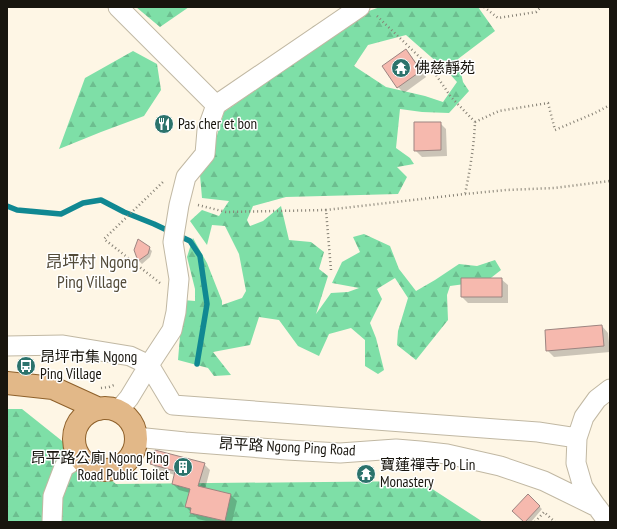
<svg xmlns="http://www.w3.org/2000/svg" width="617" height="529" viewBox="0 0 617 529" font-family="'PT Sans Narrow','Noto Sans TC',sans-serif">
	<defs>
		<pattern id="forest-firs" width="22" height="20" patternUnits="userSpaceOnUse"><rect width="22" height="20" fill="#7edfa7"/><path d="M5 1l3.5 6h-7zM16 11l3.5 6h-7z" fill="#6cbe8f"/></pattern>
	</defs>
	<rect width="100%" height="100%" fill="#fef6e5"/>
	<path fill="url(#forest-firs)" fill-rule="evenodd" d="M 136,7 L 189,7 L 160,27 Z
		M 380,7 L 478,7 L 495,31 L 458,59 L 463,82 L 469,91 L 449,113 L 422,112 L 400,109 L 396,148 L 410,158 L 414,164 L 397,167 L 407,177 L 398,194 L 286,197 L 253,206 L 247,220 L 250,226 L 263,221 L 281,206 L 289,240 L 311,242 L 324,252 L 319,269 L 328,276 L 316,314 L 331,293 L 348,292 L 359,288 L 332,283 L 342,262 L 360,252 L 353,237 L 364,234 L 390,246 L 399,269 L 416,291 L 435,280 L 459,264 L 477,266 L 495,260 L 501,270 L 487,281 L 450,286 L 447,295 L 448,320 L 416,360 L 397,345 L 398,331 L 408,298 L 395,278 L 377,289 L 382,299 L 370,323 L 376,338 L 384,370 L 378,374 L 365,366 L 365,340 L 351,328 L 329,334 L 319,356 L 298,346 L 279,320 L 259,317 L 250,345 L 213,352 L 231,375 L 214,376 L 208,368 L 178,360 L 183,300 L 195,301 L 195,289 L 187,257 L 193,238 L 207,263 L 222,301 L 222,305 L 242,298 L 246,291 L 239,254 L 225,226 L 212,225 L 207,245 L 190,221 L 202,210 L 219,216 L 229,201 L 202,198 L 200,175 L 208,165 L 224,112 L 284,70 L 307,48 L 313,26 L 347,22 L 355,16 ZM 406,35 L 447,71 L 457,82 L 443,102 L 425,96 L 386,87 L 354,66 L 368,45 Z
		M 133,51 L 157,64 L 161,90 L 144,116 L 101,132 L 59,149 L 85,78 Z
		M 7,409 L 22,409 L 116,484 L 420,481 L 483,522 L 7,522 Z"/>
	<path fill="#0003" d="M 406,51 L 412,57 L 426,77 L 404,93 L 398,87 Z
		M 440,123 L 446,129 L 447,156 L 422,157 L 415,150 Z
		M 149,248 L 152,251 L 150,257 L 142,264 L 139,261 L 135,250 Z
		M 501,279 L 508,285 L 508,303 L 468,303 L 462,297 Z
		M 602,326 L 608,333 L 610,352 L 554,357 L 547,350 Z
		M 152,464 L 204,464 L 210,470 L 205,489 L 231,495 L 237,501 L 232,522 L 210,522 L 198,519 L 186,507 L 190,493 L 179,490 L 173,484 L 175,475 L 158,470 Z
		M 528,496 L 542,509 L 531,522 L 525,522 L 514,511 Z"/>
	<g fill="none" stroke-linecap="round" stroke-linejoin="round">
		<path stroke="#108892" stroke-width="5.5" d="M 7,206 L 17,210 L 61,214 L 83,203 L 101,200 L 124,212 L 154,224 L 190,241 L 200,256 L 207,304 L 197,364"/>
	</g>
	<path fill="#f6b9ae" stroke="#9d8581" d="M 406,49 L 421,71 L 397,88 L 382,66 Z
		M 414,122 L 441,122 L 441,150 L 414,151 Z
		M 138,239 L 150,247 L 148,254 L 138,261 L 134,250 Z
		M 461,278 L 502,278 L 502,297 L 461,297 Z
		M 602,325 L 604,346 L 546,351 L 545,330 Z
		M 155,450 L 205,463 L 198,486 L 231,494 L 225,521 L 190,513 L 191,508 L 185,507 L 190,489 L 172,484 L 175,471 L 150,464 Z
		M 528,494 L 540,506 L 525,522 L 524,522 L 512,511 Z"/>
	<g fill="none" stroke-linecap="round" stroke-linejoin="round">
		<defs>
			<path id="minor" d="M 118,7 L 216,105 L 360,7
				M 7,346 L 63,345 L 130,356 L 149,365 L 173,405 L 538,432 L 577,438
				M 118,411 L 129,398 L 149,365 L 172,330 L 176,312 L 179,279 L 173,242 L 179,205 L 186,177 L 205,154 L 207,130 L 216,105
				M 136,437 L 185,442 L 287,450 L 340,453 L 396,449 L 420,451 L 447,454 L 500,466 L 544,481 L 597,507 L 608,522
				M 596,506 L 583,487 L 576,463 L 577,438 L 584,417 L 597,399 L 610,389
				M 52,522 L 53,496 L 64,467 L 80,457"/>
			<path id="major" d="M 7,383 L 53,388 L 99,409
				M74 439a31 31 0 1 1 62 0a31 31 0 1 1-62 0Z"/>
		</defs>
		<use href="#minor" stroke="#c1b8a3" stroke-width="21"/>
		<use href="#major" stroke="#8e602a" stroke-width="24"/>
		<path stroke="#868175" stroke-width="2.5" stroke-dasharray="1 3" stroke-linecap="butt" d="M 484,7 L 498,18 L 536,12 L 541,7
			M 377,16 L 432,69 L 451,97 L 475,122 C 474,146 470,170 465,194
			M 475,122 L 499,111 L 548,103 L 555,130 L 595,113 L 610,105
			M 198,205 L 226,212 L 326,210
			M 331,270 L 326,210 L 465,194 L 506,190 L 554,188 L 610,181
			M 160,283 L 104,239 L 164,181
			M 101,388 L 109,387 L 114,385
			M 535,522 L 544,512 L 555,522"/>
		<use href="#minor" stroke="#fff" stroke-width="19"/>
		<use href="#major" stroke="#e2b888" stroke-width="22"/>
	</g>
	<defs>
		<symbol id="temple-disc" viewBox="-11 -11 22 22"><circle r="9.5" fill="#2c736c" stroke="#fff"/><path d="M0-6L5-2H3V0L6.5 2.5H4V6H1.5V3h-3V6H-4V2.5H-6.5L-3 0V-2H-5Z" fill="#fff"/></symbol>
		<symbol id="restaurant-disc" viewBox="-11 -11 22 22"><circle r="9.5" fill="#2c736c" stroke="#fff"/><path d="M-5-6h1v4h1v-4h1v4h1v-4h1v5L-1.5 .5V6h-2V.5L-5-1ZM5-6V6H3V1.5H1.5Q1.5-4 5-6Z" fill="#fff"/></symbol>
		<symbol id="bus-disc" viewBox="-11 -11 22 22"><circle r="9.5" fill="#2c736c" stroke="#fff"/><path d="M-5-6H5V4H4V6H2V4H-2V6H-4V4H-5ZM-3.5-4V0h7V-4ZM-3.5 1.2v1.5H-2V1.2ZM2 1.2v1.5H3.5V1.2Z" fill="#fff"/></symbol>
		<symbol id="building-disc" viewBox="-11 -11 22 22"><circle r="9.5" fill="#2c736c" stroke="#fff"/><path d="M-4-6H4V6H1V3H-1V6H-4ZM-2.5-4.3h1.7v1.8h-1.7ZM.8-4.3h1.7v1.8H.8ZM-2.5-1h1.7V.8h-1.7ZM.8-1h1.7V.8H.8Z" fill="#fff"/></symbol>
	</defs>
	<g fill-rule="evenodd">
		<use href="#temple-disc" x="390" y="57" width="22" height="22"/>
		<use href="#restaurant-disc" x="153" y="113" width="22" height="22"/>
		<use href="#bus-disc" x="15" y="355" width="22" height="22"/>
		<use href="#building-disc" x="172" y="456" width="22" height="22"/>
		<use href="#temple-disc" x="355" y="463" width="22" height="22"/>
	</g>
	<g text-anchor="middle" stroke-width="3" stroke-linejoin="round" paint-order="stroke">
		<g font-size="15" fill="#18150e" stroke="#fff" text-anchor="start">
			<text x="415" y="73">佛慈靜苑</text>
			<text x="178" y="129">Pas cher et bon</text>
			<text x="40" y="362">昂坪市集 Ngong<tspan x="40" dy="17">Ping Village</tspan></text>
			<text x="169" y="463" text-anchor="end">昂平路公廁 Ngong Ping<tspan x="169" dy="17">Road Public Toilet</tspan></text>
			<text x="380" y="470">寶蓮禪寺 Po Lin<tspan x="380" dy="17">Monastery</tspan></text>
		</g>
		<g font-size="15" fill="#18150e" stroke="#fff">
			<text transform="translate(287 447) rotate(3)" y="5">昂平路 Ngong Ping Road</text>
		</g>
		<g font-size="17" fill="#534b39" stroke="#fff">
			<text x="92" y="268">昂坪村 Ngong<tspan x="92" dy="20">Ping Village</tspan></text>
		</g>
	</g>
	<rect width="617" height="529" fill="none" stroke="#18150e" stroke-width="16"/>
</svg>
